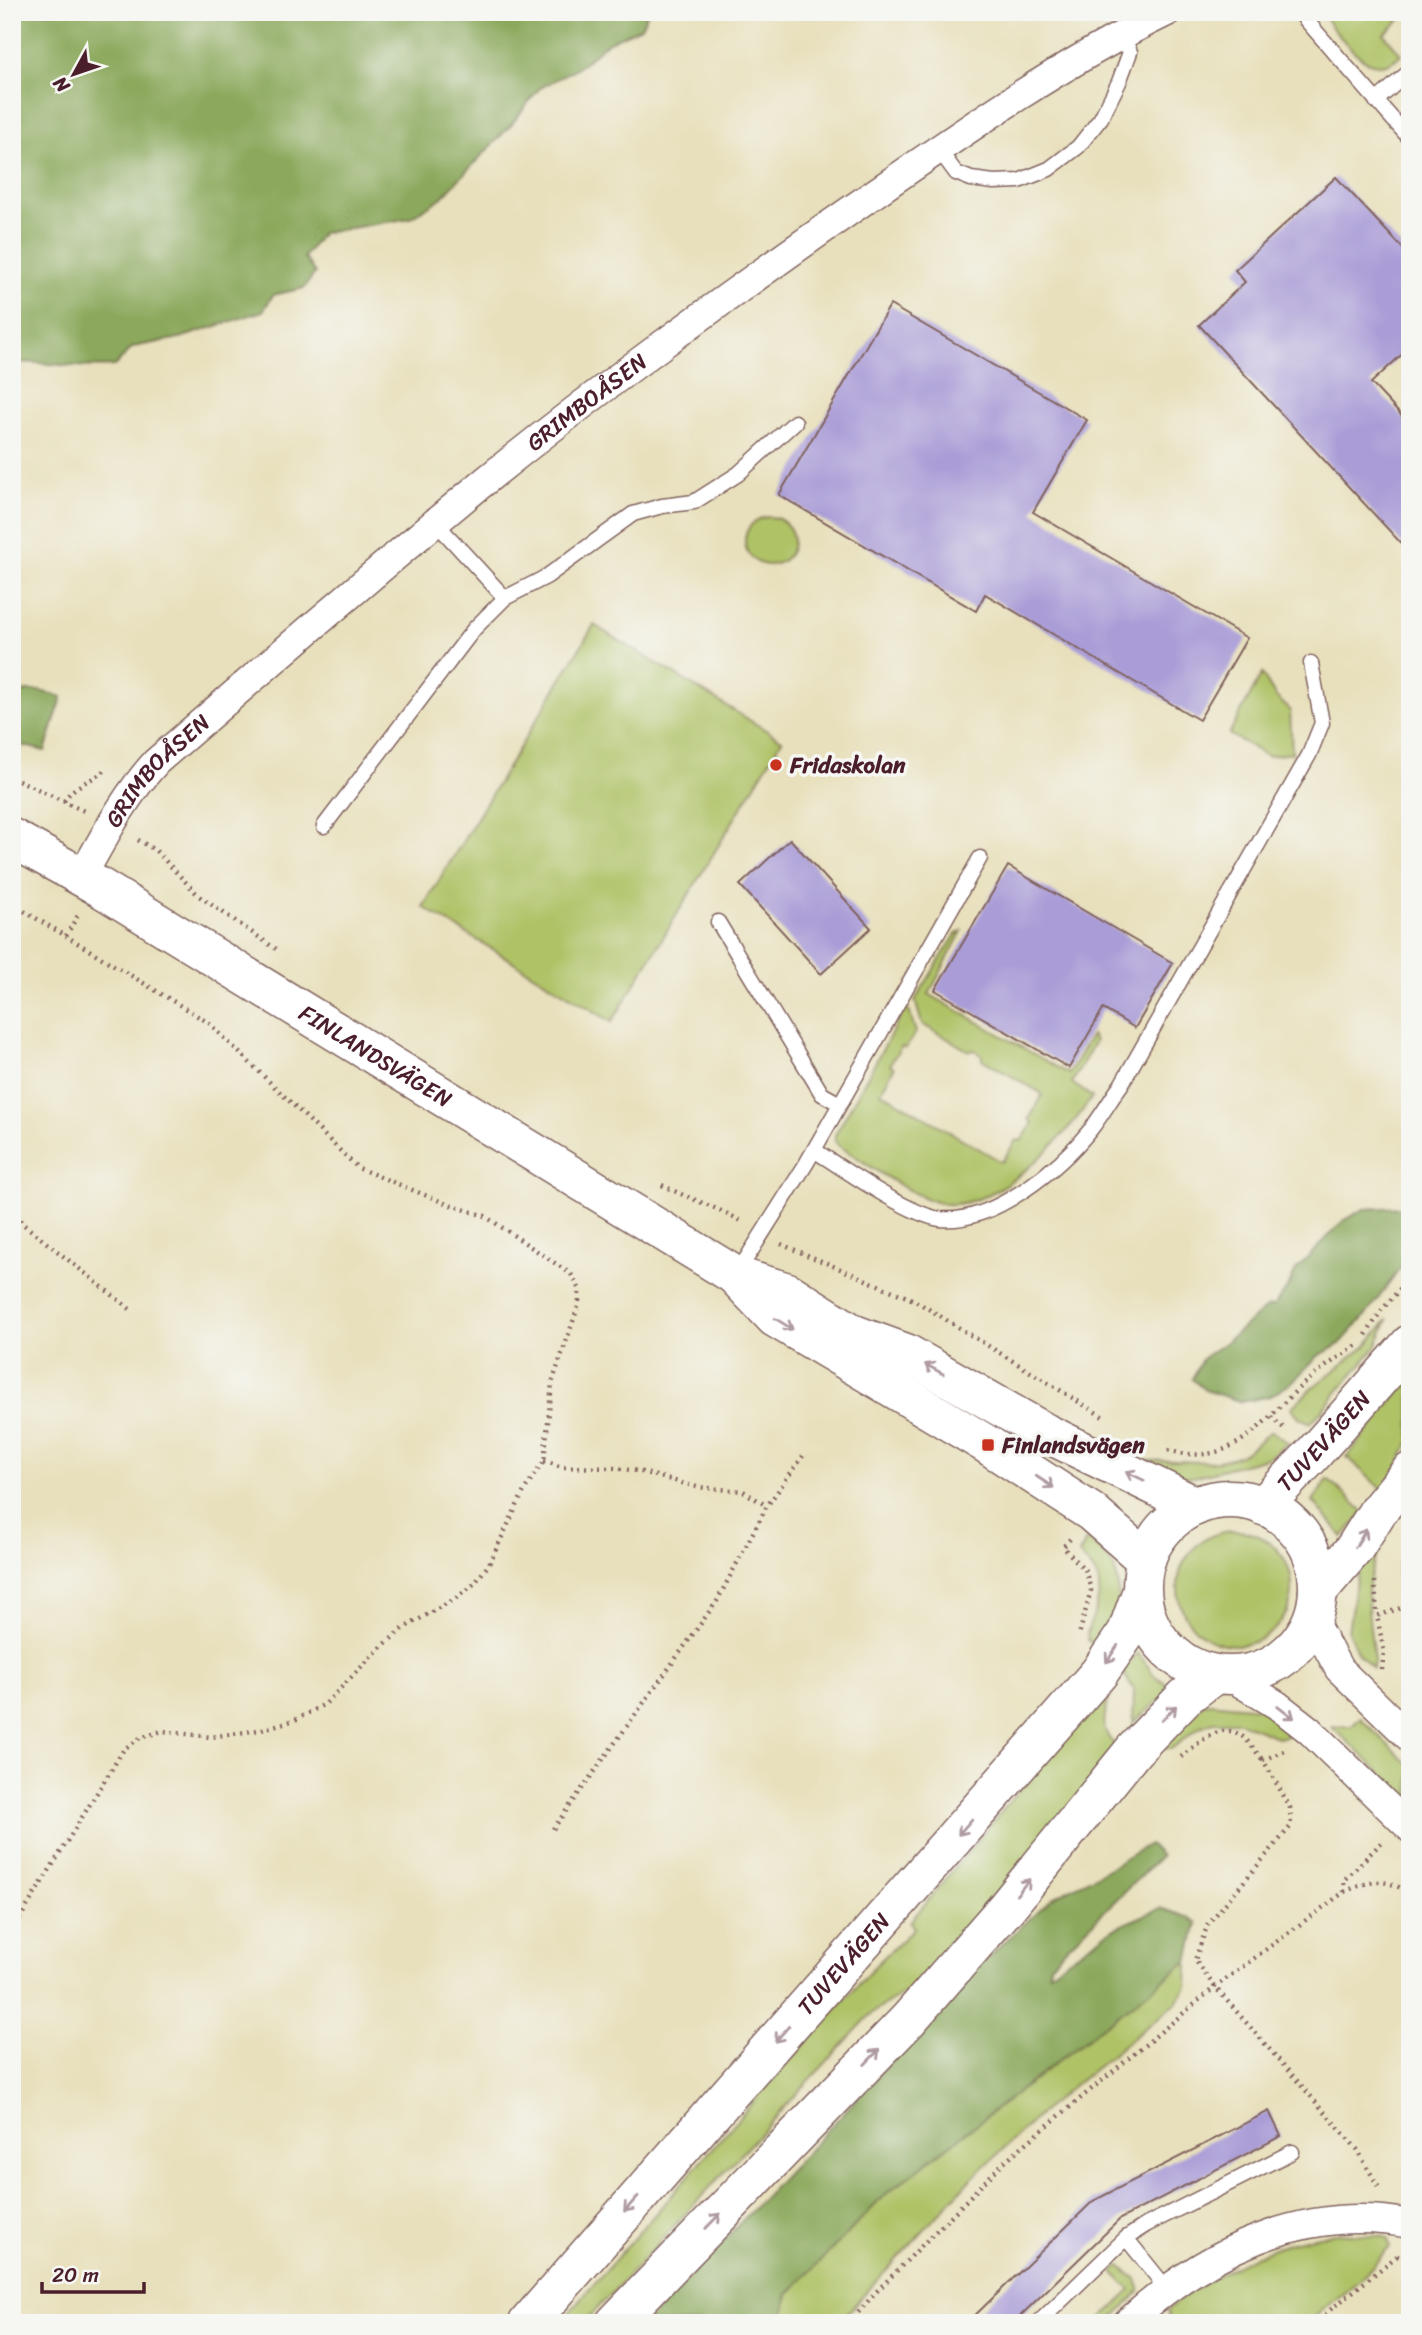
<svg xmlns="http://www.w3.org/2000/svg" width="1422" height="2335" viewBox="0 0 1422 2335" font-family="Sriracha,sans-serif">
	<rect width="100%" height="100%" fill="#f6f6f2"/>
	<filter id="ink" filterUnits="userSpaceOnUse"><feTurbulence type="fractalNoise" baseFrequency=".0143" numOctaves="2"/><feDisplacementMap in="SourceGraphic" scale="14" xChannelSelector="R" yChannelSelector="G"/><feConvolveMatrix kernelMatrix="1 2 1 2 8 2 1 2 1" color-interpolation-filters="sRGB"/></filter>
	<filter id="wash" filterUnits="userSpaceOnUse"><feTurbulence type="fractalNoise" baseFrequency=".00686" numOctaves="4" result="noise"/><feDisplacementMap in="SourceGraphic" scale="28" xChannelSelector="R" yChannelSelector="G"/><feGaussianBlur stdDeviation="1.57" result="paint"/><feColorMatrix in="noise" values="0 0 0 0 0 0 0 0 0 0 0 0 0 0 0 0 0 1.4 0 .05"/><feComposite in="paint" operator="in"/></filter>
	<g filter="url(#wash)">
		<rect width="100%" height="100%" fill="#e8e0bc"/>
		<path fill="#afc266" stroke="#7c7048" stroke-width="2" d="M 1409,12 L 1384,34 L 1401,54 C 1379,78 1359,58 1344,41 C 1336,32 1327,24 1324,13 Z
			M745 541a24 24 0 1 1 48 0a24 24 0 1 1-48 0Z
			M 594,625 L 782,740 L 612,1022 L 423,907 Z
			M 1262,674 L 1276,697 L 1290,710 L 1292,753 L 1267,756 L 1229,734 Z
			M 962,931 L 929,994 L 1069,1074 L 1091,1035 L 1095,1041 L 1072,1083 L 1092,1097 C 1066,1138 990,1218 936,1202 C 904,1192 868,1164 839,1146 L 835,1141 L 835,1135 L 905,1009 L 909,1011 L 916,1032 L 906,1048 L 901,1047 L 890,1064 L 894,1068 L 881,1092 L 1002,1162 L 1016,1140 L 1021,1141 L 1033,1123 L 1029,1119 L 1042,1096 L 1041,1093 L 983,1060 L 983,1056 L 975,1050 L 969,1051 L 922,1024 L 915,1000 L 956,934 Z
			M 1388,1319 L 1376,1347 L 1311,1423 L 1300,1418 L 1291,1408 L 1313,1387 L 1366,1346 Z
			M 1410,1378 L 1410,1441 L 1387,1487 L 1382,1490 L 1347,1457 Z
			M 1271,1431 L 1288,1443 L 1267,1458 L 1193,1477 L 1175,1478 L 1147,1461 C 1178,1458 1211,1468 1240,1455 C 1251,1450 1261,1439 1271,1431 Z
			M 1328,1479 L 1364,1512 L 1343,1537 L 1313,1501 Z
			M 1380,1530 L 1386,1534 C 1360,1588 1368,1605 1374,1661 L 1373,1668 L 1358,1654 L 1348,1631 L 1356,1581 L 1362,1560 Z
			M1178 1588a57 57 0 1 1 114 0a57 57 0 1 1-114 0Z
			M 1410,1536 L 1410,1668 L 1404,1661 L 1398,1565 Z
			M 1087,1539 C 1098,1547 1113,1561 1116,1574 C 1120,1586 1117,1600 1120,1613 L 1098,1650 L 1088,1640 L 1087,1634 C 1092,1615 1107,1590 1094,1572 C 1090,1565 1083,1560 1079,1554 Z
			M 1138,1653 L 1154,1675 L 1173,1688 L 1133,1723 L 1134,1689 L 1121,1670 Z
			M 1107,1691 C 1108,1722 1094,1726 1120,1750 L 916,1986 L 872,2013 L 584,2323 L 560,2323 L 760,2094 L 876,1965 L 914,1928 L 910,1922 L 1095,1698 Z
			M 1209,1703 L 1259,1708 L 1267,1713 L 1290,1735 L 1279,1738 L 1240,1722 L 1213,1722 L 1200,1727 L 1171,1749 L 1155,1747 L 1203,1704 Z
			M 1360,1718 L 1410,1766 L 1410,1800 L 1332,1727 L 1352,1726 Z
			M 1188,1961 L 1187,1987 L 1177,2002 L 1051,2104 L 969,2181 L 838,2323 L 781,2323 L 788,2294 L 886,2194 Z
			M 1336,2233 L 1383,2236 L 1388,2239 L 1390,2247 L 1362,2278 L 1307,2323 L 1172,2323 L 1169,2318 L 1168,2310 L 1175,2303 C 1204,2284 1235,2264 1267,2251 C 1289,2241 1313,2237 1336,2233 Z
			M 1120,2266 L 1136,2279 L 1140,2291 L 1108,2323 L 1097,2323 L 1131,2290 L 1114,2273 L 1114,2268 Z"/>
		<path fill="#8ba85b" stroke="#6a6443" stroke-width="2" d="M 12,12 L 648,12 L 641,27 L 607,43 L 580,66 L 539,89 L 510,126 L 441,198 L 410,218 L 322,233 L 304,257 L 315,273 L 304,288 L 273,295 L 263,311 L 180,338 L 133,347 L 115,366 C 81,369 47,362 12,362 Z
			M 28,691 L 40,691 L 62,697 L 45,751 L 12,743 L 12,693 Z
			M 1410,1203 L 1410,1255 L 1366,1315 L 1340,1344 L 1318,1356 L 1290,1384 L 1270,1396 L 1242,1402 L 1205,1390 L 1192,1379 L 1202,1359 L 1226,1342 L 1267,1307 L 1274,1306 L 1289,1285 L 1296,1270 L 1344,1220 L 1364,1209 L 1403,1207 Z
			M 1149,1844 L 1161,1856 L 1050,1964 L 1049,1973 L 1113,1929 L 1161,1908 L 1187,1917 L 1197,1923 L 1188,1961 L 886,2194 L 788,2294 L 781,2323 L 646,2323 L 866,2089 L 960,1985 L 1013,1934 L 1054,1897 L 1105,1871 Z"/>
		<g id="blocks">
			<path fill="#aa9dd7" d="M 1336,177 L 1410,256 L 1410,347 L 1371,383 L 1410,425 L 1410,553 L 1199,325 L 1245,282 L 1235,270 Z
				M 890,305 L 1087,420 L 1033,512 L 1247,638 L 1199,720 L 985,594 L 976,611 L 779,495 Z
				M 790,839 L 871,928 L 821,974 L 740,885 Z
				M 1008,866 L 1173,963 L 1135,1028 L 1103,1009 L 1069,1068 L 935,990 Z
				M 1269,2111 L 1281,2136 L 1120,2219 L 1013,2323 L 967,2323 L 1093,2201 Z"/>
		</g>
	</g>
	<g filter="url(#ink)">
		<use href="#blocks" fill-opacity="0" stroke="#81635e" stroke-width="2"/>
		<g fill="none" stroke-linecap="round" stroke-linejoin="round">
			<defs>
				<path id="lane" d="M 1299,12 L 1410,139
					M 1376,101 L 1410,71
					M 939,150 L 956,173 L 971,179 L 994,182 L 1019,181 L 1049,169 L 1078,147 L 1101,118 L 1119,82 L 1130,52 L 1122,34
					M 436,523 L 505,598
					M 324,826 L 474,629 L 505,598 L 546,577 L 633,514 L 662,506 L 694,502 L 738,474 L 795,422
					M 718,922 L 822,1094 L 840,1104
					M 814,1150 C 842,1168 909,1215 940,1219 C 993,1224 1060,1168 1091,1129 C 1102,1115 1111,1099 1121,1085 L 1309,755 L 1322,723 L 1311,663
					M 736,1275 L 806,1164 L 980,858
					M 1126,2238 L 1167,2289
					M 1038,2323 L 1126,2238 L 1146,2225 L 1292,2152"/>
				<g id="street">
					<path id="s1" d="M 81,878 C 104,837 124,797 156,762 C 263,669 370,576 479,486 C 597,390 721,301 845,214 C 949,142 1053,67 1167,12"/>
					<path d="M 1312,1619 L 1339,1669 L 1410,1738"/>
					<path d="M 1229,1676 L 1277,1705 L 1309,1730 L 1410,1828"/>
					<path d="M 1127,2323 C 1204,2252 1304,2203 1410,2224"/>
				</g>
				<g id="secondary">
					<path id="s2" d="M 12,838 L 96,885 L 736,1276 L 788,1292 L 854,1334 L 906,1353 L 1046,1433 L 1196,1506"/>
					<path d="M 737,1278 L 775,1318 L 988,1445 L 1091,1512 L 1146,1560"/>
					<circle cx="1230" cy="1587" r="88"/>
					<path id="s3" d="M 1263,1506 L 1313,1454 L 1410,1344"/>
					<path d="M 1318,1591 L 1354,1549 L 1378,1511 L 1410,1472"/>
					<path id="s4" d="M 528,2323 L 1099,1673 L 1127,1632 L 1141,1593"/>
					<path d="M 615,2323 L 909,2019 L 1006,1908 L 1134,1750 L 1185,1697 L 1214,1675"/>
				</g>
			</defs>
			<use href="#lane" stroke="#81635e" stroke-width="17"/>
			<use href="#street" stroke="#81635e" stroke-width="31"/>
			<use href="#secondary" stroke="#81635e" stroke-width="41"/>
			<path stroke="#81635e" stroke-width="4.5" stroke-dasharray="2 5" stroke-linecap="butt" d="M 12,777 L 84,811
				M 64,801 C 75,783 91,782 107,769
				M 138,840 L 155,850 L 199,896 L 276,949
				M 12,904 L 66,936 L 78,915
				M 662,1185 C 689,1199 717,1207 743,1222
				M 12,1208 L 23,1224 L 130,1309
				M 781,1244 L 914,1300 L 1105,1418
				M 1366,1335 L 1381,1311 L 1410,1277
				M 1271,1417 L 1286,1430
				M 1168,1450 C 1232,1469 1260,1424 1301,1386 C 1319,1370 1339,1357 1359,1344
				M 544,1461 L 562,1467 L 614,1468 L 638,1471 L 697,1487 L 743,1491 L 767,1506
				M 1070,1539 L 1063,1547 L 1085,1570 L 1091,1590 L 1079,1635
				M 1375,1581 L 1377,1616
				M 1382,1670 L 1384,1652 L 1377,1616 L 1410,1605
				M 1284,1751 L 1263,1760 L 1290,1807 L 1291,1826 L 1208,1924 L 1195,1960 L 1215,1987 L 1357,2149 L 1380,2190
				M 1181,1757 C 1197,1745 1219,1721 1240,1735 C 1249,1740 1256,1753 1263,1760
				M 553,1829 L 717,1601 L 767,1506 L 803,1456
				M 1344,1892 L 1344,1880 L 1382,1842
				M 12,1931 L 124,1749 L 140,1738 L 162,1731 L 211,1737 L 259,1730 L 295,1720 L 325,1704 L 378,1650 L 404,1628 L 458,1597 L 475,1583 L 489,1564 L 525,1489 L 544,1461 L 552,1383 L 579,1304 L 579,1288 L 571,1274 L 485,1216 L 447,1204 L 358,1168 L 209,1023 L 66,936
				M 1397,2256 L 1404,2259 L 1410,2266
				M 849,2323 L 876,2292 L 1006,2160 L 1215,1987 L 1344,1892 C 1372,1880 1383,1877 1410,1893
				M 1314,2323 L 1397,2256"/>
			<use href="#lane" stroke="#fff" stroke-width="14"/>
			<use href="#street" stroke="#fff" stroke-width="28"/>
			<use href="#secondary" stroke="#fff" stroke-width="38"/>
		</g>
		<defs><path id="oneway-shaft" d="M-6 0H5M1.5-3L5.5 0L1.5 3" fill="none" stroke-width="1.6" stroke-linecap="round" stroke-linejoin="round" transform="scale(1.75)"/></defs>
		<g stroke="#ae9aa0">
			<use href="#oneway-shaft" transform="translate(784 1324) rotate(32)"/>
			<use href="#oneway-shaft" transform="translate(934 1369) rotate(-151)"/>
			<use href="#oneway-shaft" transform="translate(1135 1476) rotate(-154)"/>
			<use href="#oneway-shaft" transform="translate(1045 1482) rotate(33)"/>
			<use href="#oneway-shaft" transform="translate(1361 1538) rotate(-58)"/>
			<use href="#oneway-shaft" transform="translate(1112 1654) rotate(124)"/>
			<use href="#oneway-shaft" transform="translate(1286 1712) rotate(38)"/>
			<use href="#oneway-shaft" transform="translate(1169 1713) rotate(-46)"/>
			<use href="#oneway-shaft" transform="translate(965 1827) rotate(131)"/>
			<use href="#oneway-shaft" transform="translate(1023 1887) rotate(-51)"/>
			<use href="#oneway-shaft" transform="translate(782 2034) rotate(131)"/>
			<use href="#oneway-shaft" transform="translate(872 2057) rotate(-46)"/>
			<use href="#oneway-shaft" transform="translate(631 2204) rotate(132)"/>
			<use href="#oneway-shaft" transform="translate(713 2221) rotate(-46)"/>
		</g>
	</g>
	<g fill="#c8321e" stroke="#f6f6f2" stroke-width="2.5">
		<circle cx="776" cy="765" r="7"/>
		<rect x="981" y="1438" width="14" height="14" rx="3.5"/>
	</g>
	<g text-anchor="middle" stroke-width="7" stroke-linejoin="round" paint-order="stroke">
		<g font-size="23" fill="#4a1f2b" stroke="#f6f6f2">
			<text dy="8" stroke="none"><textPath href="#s1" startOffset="700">GRIMBOÅSEN</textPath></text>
			<text dy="8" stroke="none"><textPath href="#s1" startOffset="133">GRIMBOÅSEN</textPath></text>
			<text dy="8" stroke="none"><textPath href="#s2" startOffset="424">FINLANDSVÄGEN</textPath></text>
			<text dy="8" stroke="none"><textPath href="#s3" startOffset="89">TUVEVÄGEN</textPath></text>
			<text dy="8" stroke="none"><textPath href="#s4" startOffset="478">TUVEVÄGEN</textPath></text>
		</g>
		<g font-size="23" font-weight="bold" fill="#4a1f2b" stroke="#f6f6f2" text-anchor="start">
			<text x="790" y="773">Fridaskolan</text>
			<text x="1002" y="1453">Finlandsvägen</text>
		</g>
	</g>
	<rect width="1422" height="2335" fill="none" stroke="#f6f6f2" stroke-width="42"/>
	<g transform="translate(74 74) rotate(230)" stroke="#f6f6f2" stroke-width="5" paint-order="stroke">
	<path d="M0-5L12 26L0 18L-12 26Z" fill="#4a1f2b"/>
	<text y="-10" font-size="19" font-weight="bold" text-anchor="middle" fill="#4a1f2b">N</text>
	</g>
	<path d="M42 2282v10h102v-10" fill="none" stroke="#4a1f2b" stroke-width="3.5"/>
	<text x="52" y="2282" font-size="21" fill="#4a1f2b" stroke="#f6f6f2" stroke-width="5" paint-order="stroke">20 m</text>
</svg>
